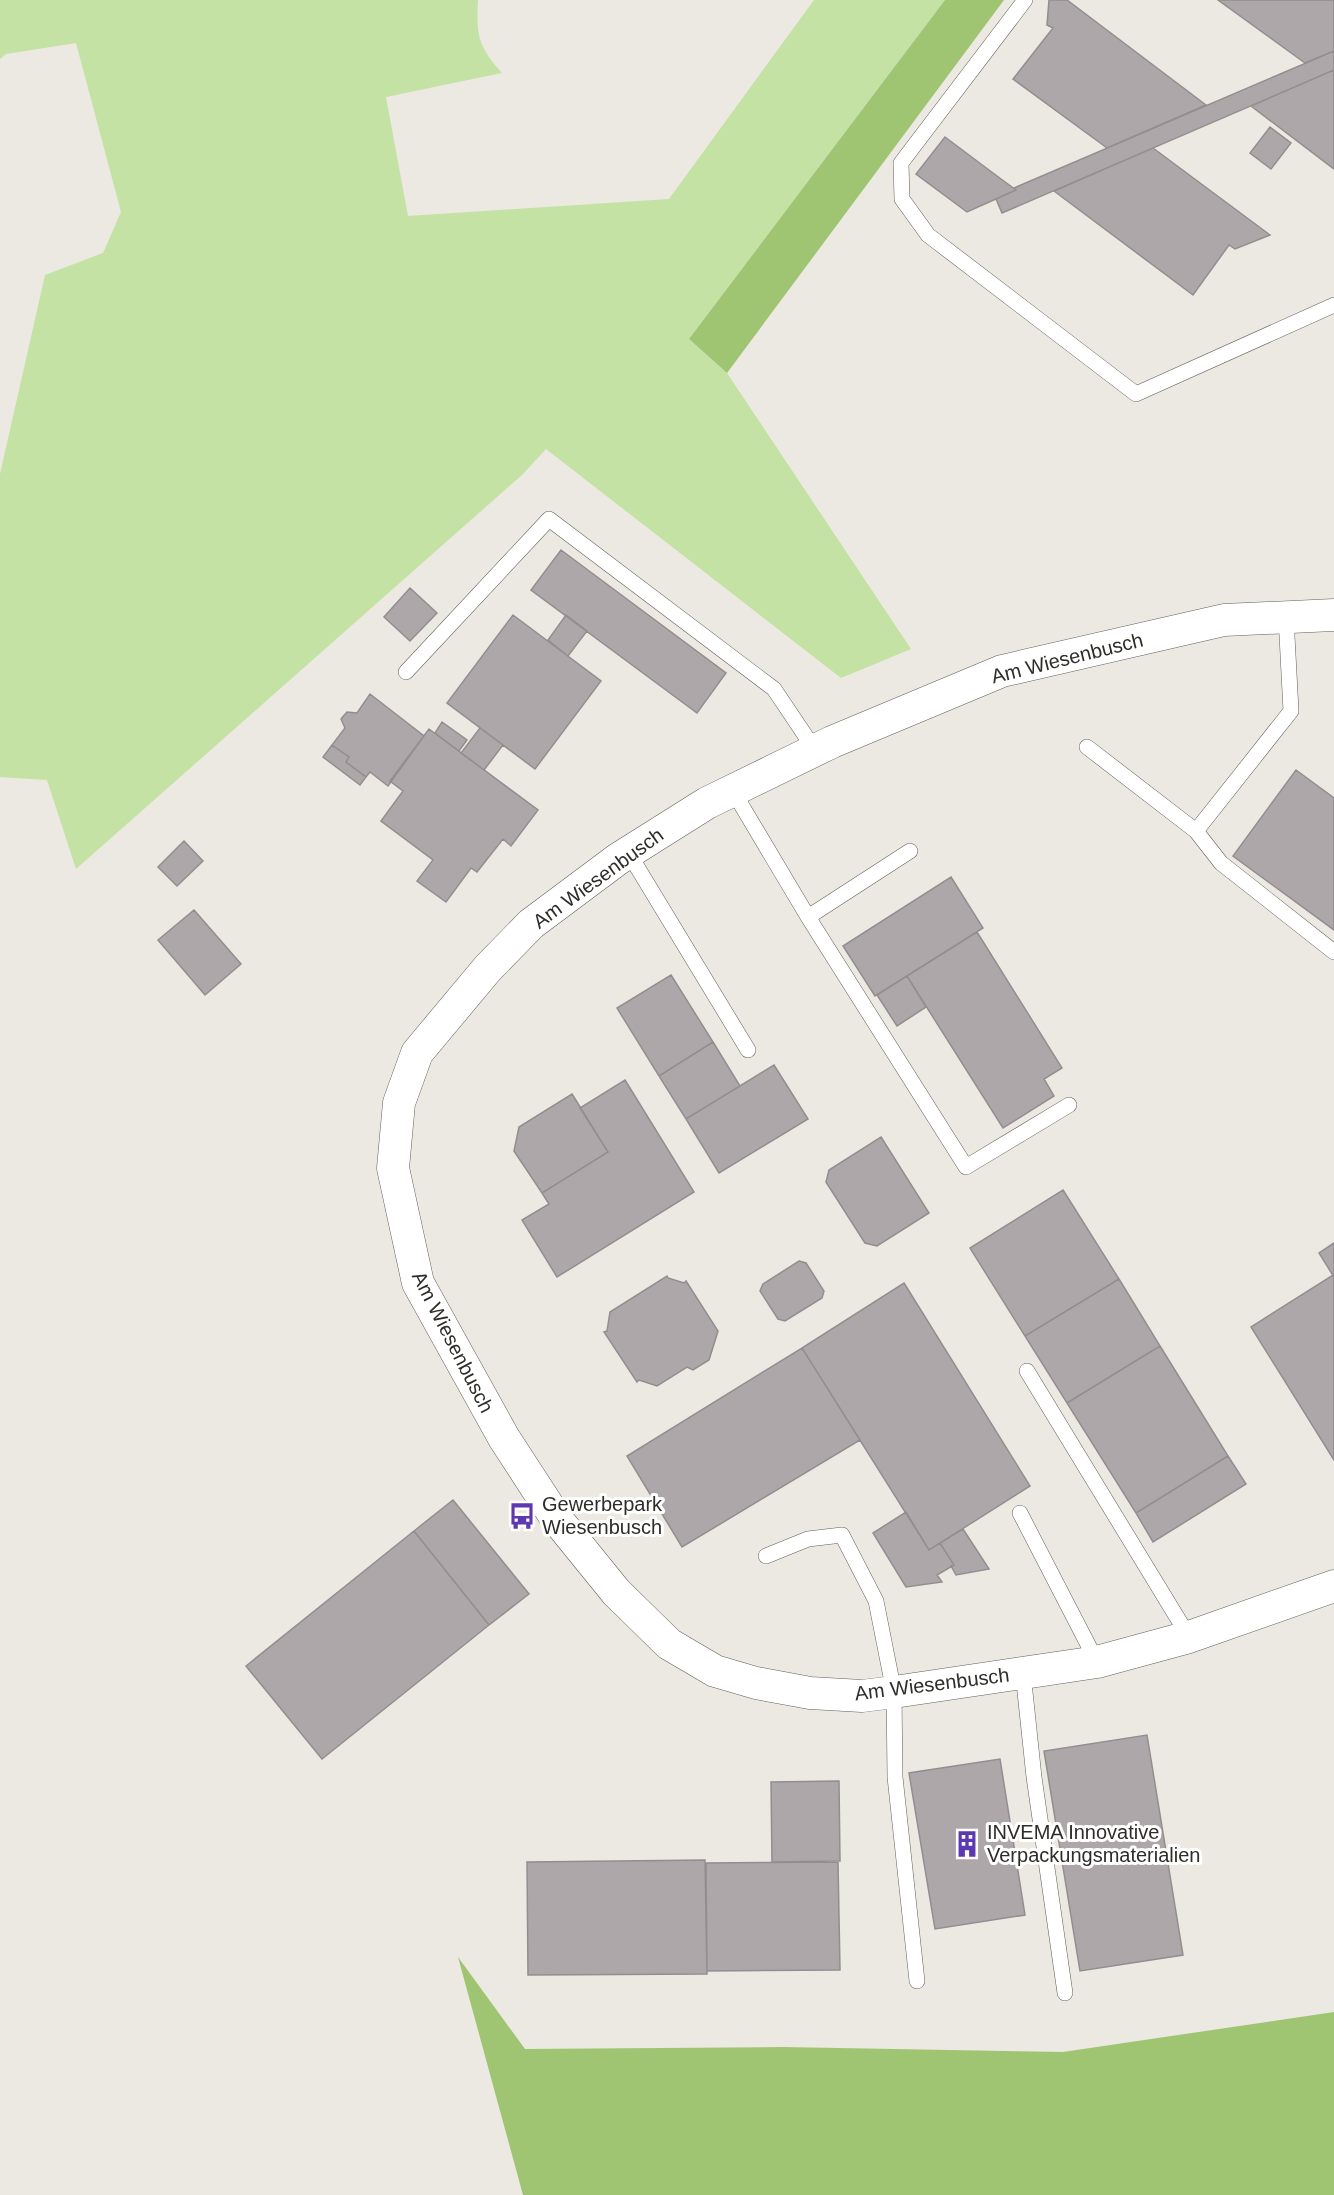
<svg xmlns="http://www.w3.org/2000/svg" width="1334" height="2195" viewBox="0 0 1334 2195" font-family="Helvetica,sans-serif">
	<rect width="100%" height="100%" fill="#ece8e2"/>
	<path fill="#c4e2a3" d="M 0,0 L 478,0 C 476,35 478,46 502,73 L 386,97 L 408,216 L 669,199 L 814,0 L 945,0 L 689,339 L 727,373 L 911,649 L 841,678 L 546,449 L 523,474 L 76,869 L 47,780 L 0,777 L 0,474 L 45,275 L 103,253 L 121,212 L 76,43 L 6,54 L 0,59 Z"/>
	<path fill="#9fc472" d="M 945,0 L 1004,0 L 727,373 L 689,339 Z
		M 458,1957 L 525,2049 L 782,2047 L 1063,2052 L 1334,2012 L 1334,2195 L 523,2195 Z"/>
	<path fill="#aea7aa" stroke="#948d90" stroke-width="1.5" d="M 1049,0 L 1067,0 L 1206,105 L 1107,148 L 1013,79 L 1053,28 L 1047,25 Z
		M 1218,0 L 1334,0 L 1334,51 L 1305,63 Z
		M 1334,51 L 1334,70 L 1002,213 L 996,199 L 1016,190 L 1014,188 Z
		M 1334,70 L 1334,169 L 1251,106 Z
		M 1270,127 L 1291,143 L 1271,169 L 1250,153 Z
		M 945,137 L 993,173 L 1016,190 L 967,212 L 916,174 Z
		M 1153,148 L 1270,235 L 1235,249 L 1229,245 L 1193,295 L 1054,191 Z
		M 561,550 L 726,673 L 697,713 L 531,590 Z
		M 410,588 L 437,613 L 410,641 L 384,617 Z
		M 513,615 L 601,681 L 535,769 L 447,703 Z
		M 566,615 L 587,631 L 568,656 L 548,640 Z
		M 370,694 L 424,736 L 388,786 L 370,772 L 366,777 L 346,762 L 349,757 L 332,745 L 345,728 L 341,719 L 347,712 L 357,713 Z
		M 442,722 L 467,740 L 459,751 L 435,733 Z
		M 480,728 L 503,745 L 484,770 L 461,753 Z
		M 429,729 L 538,810 L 511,846 L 503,839 L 477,872 L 471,868 L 446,902 L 417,881 L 433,860 L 381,821 L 403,791 L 390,781 Z
		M 332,745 L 349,757 L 346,762 L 366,777 L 360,785 L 323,757 Z
		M 1296,770 L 1334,798 L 1334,930 L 1233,856 Z
		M 184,841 L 203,861 L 177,886 L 158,867 Z
		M 951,877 L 983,928 L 875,996 L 843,946 Z
		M 194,910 L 241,964 L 205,995 L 158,940 Z
		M 977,932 L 1062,1068 L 1044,1079 L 1054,1096 L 1003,1128 L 907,976 Z
		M 671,975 L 713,1042 L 659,1076 L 617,1008 Z
		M 907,976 L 926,1007 L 897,1026 L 877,995 Z
		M 713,1042 L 740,1086 L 686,1119 L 659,1076 Z
		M 774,1065 L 808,1119 L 719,1173 L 686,1119 Z
		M 625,1080 L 694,1192 L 557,1277 L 522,1220 L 549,1204 L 542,1193 L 608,1152 L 580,1108 Z
		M 572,1094 L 608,1152 L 542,1193 L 514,1151 L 519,1127 Z
		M 881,1137 L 929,1213 L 877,1246 L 865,1243 L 826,1182 L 829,1170 Z
		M 1063,1190 L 1119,1279 L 1025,1336 L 970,1248 Z
		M 1334,1243 L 1334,1277 L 1319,1253 Z
		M 799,1261 L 806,1263 L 824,1291 L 822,1298 L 785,1321 L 778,1319 L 760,1291 L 763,1284 Z
		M 1333,1275 L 1334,1277 L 1334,1460 L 1251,1327 Z
		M 667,1276 L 668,1278 L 684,1283 L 686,1281 L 718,1331 L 709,1360 L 693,1370 L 687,1367 L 657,1386 L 639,1380 L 637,1382 L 604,1332 L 607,1331 L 610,1312 Z
		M 1119,1279 L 1160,1346 L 1067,1403 L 1025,1336 Z
		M 904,1283 L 1030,1486 L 929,1550 L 802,1348 Z
		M 1160,1346 L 1228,1456 L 1136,1513 L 1067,1403 Z
		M 802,1348 L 860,1440 L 682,1547 L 627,1456 Z
		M 1228,1456 L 1246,1484 L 1153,1542 L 1136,1513 Z
		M 453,1500 L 529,1594 L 489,1625 L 414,1531 Z
		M 906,1512 L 929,1550 L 940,1543 L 954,1565 L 937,1575 L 942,1582 L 906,1587 L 873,1533 Z
		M 963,1529 L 989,1569 L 956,1575 L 951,1566 L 954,1565 L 940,1543 Z
		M 414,1531 L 489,1625 L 322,1759 L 246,1666 Z
		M 1147,1735 L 1183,1955 L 1080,1971 L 1044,1751 Z
		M 1000,1759 L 1025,1915 L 935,1929 L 909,1773 Z
		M 839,1781 L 840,1861 L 772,1862 L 771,1782 Z
		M 705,1860 L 707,1974 L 528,1975 L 527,1862 Z
		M 838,1862 L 840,1970 L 707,1971 L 706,1863 Z"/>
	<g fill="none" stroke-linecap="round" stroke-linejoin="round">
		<defs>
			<path id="service" d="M 1025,0 L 901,163 L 902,199 L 928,235 L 1136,394 L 1334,305
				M 406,672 L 549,519 L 774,689 L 815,750
				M 1087,747 L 1196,831 L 1221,863 L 1334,952
				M 733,791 L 808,917 L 966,1167 L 1069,1105
				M 1196,831 L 1291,711 L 1286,617
				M 628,852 L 748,1050
				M 808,917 L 910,851
				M 1027,1371 L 1189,1637
				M 1020,1513 L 1097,1662
				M 766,1556 L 808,1539 L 842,1535 L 876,1601 L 894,1692 L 895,1777 L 917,1981
				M 1023,1673 L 1034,1777 L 1065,1993"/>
			<path id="minor" d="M 1334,615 L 1224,620 L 1002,671 L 832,742 L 707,803 L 618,859 L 531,924 L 488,968 L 417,1053 L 399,1103 L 393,1168 L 418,1283 L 504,1438 L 556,1518 L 616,1592 L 669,1644 L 715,1671 L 756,1683 L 810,1693 L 862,1696 L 894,1692 L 1097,1662 L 1189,1637 L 1334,1586"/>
		</defs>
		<use href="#service" stroke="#635f5a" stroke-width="16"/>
		<use href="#minor" stroke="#635f5a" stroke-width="33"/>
		<use href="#service" stroke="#fff" stroke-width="15"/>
		<use href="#minor" stroke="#fff" stroke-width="32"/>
	</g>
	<defs>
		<symbol id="bus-bare" viewBox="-9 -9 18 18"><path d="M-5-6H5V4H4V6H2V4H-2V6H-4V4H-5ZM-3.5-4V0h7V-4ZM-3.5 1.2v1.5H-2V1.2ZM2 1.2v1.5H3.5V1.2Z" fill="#5e38b0" stroke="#fff" stroke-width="2.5" paint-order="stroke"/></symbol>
		<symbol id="building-bare" viewBox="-9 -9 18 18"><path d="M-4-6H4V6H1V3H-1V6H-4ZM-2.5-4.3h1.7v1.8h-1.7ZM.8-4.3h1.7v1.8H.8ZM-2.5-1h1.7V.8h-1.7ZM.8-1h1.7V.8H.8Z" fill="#5e38b0" stroke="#fff" stroke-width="2.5" paint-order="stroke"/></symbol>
	</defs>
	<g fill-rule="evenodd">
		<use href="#bus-bare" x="503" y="1497" width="38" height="38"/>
		<use href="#building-bare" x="948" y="1825" width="38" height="38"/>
	</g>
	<g text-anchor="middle" stroke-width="6" stroke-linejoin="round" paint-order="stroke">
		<g font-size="20" fill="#2e2d2a" stroke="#fff">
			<text transform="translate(1067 658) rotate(-14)" y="7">Am Wiesenbusch</text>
			<text transform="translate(598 878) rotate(-36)" y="7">Am Wiesenbusch</text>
			<text transform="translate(453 1342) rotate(63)" y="7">Am Wiesenbusch</text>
			<text transform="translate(932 1684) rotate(-7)" y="7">Am Wiesenbusch</text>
		</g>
		<g font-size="20" fill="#2e2d2a" stroke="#fff" text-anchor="start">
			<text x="542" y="1511">Gewerbepark<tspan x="542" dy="23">Wiesenbusch</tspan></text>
			<text x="987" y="1839">INVEMA Innovative<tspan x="987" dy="23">Verpackungsmaterialien</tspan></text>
		</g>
	</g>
</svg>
